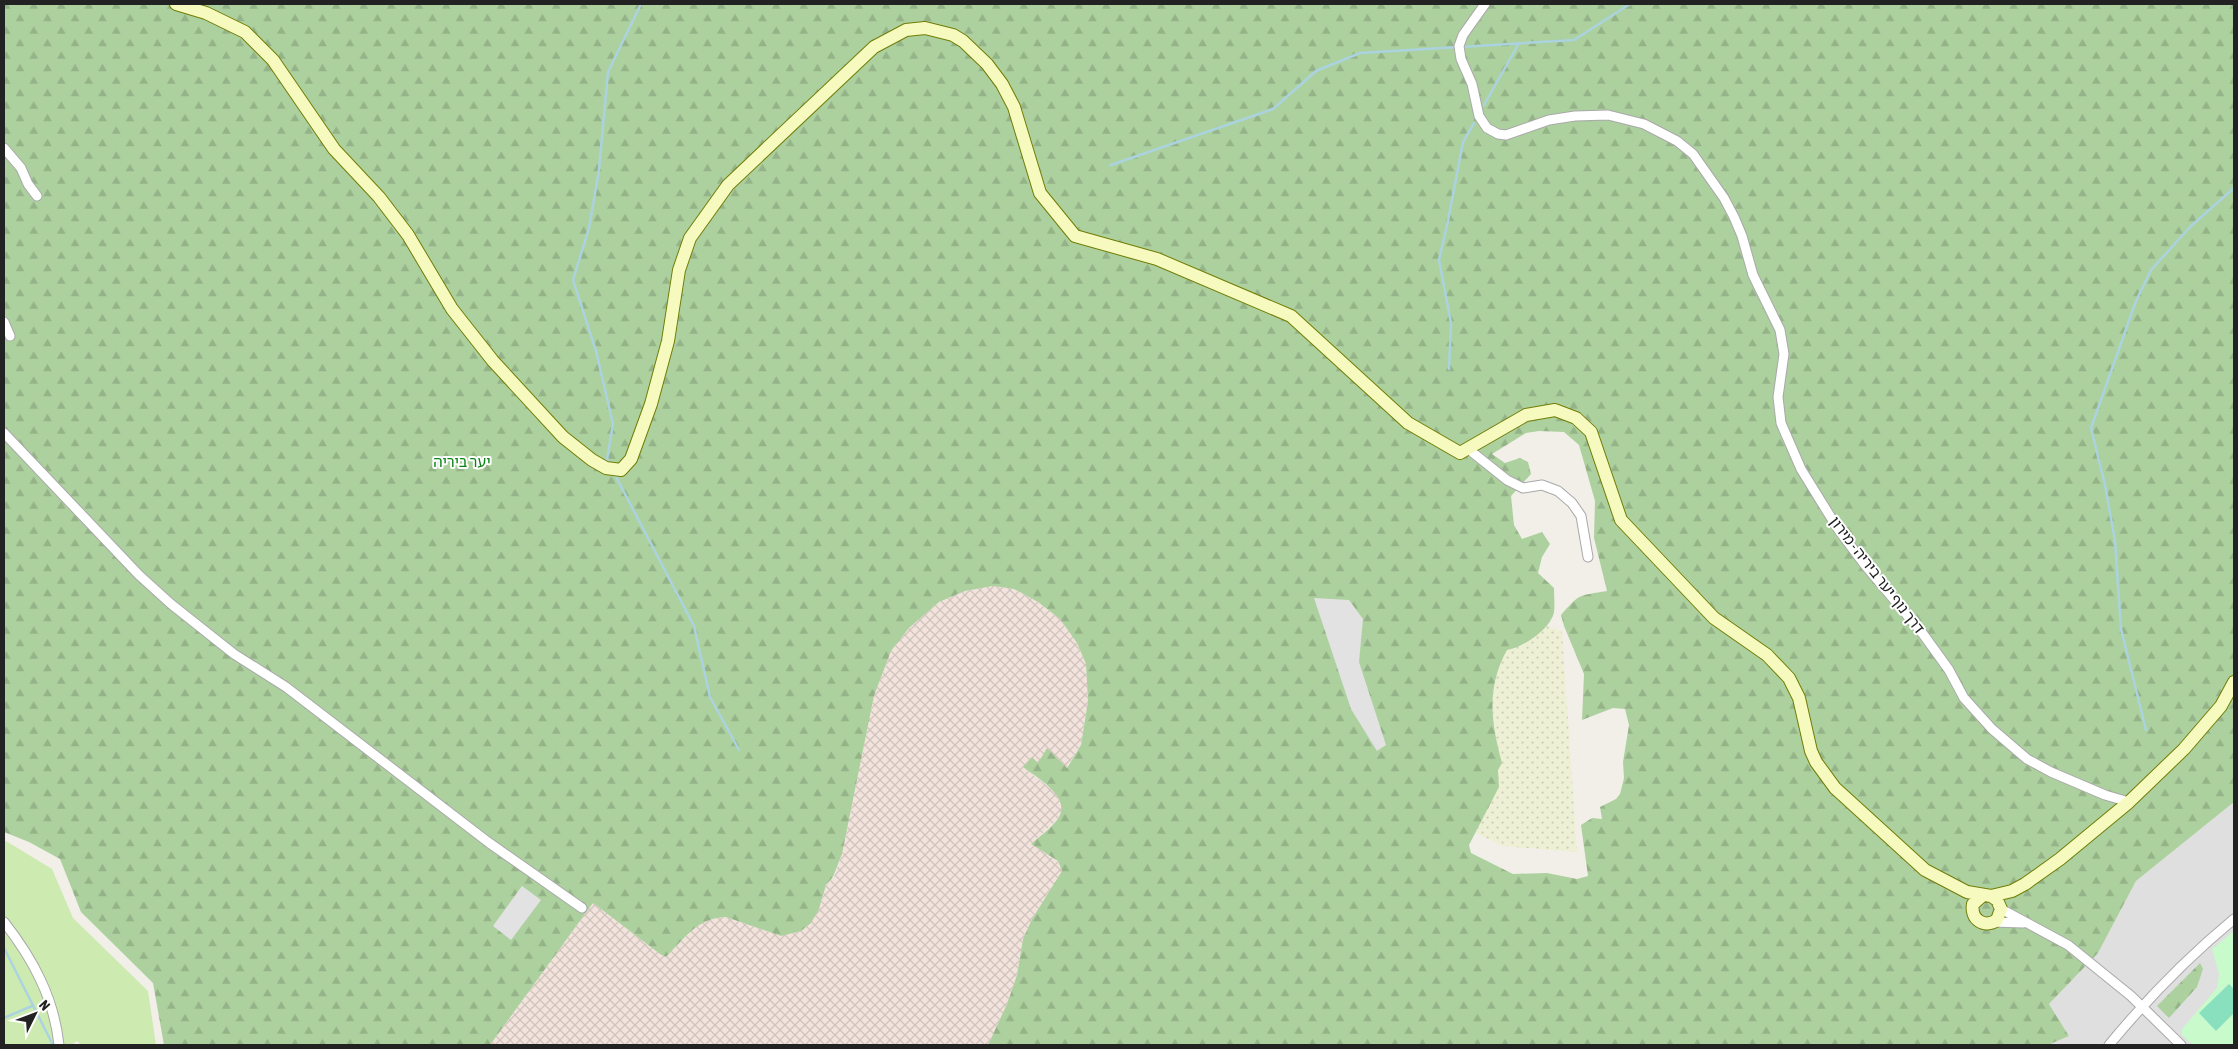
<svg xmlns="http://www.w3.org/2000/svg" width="2238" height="1049" viewBox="0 0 2238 1049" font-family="'Asap Condensed','Noto Sans Hebrew',sans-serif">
	<defs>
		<pattern id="military-cross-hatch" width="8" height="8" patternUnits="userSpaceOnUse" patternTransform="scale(1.25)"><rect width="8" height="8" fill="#f3e3dd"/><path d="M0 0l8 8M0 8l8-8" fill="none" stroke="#d0c2bd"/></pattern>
		<pattern id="farmland-dots" width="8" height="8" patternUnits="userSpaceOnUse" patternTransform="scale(1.25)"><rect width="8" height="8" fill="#eef0d5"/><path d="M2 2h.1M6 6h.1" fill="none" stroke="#ccceb7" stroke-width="1.8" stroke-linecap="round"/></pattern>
		<pattern id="forest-firs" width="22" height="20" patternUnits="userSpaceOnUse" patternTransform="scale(1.25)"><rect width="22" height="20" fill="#add19e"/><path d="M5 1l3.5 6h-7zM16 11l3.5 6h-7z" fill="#95b388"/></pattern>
	</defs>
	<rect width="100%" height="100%" fill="#f2efe9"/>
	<path fill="#e0dfdf" d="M 2234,802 L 2234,1045 L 2048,1045 L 2069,1036 L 2049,1004 L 2098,953 L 2136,881 Z"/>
	<path fill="url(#military-cross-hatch)" d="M 993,586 L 1014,589 L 1038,602 L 1060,619 L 1077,643 L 1086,664 L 1088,701 L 1081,745 L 1066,768 L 1038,764 L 1023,767 L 1055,792 L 1060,801 L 1062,810 L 1058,819 L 1031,844 L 1058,861 L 1062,871 L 1032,919 L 1023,939 L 1017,975 L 1007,1004 L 988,1045 L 490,1045 L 593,903 L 660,954 L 666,957 L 697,924 L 717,918 L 726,917 L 781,936 L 819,909 L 826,885 L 834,877 L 842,854 L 874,696 L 891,651 L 909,628 L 939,602 L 965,591 Z"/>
	<path fill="url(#farmland-dots)" d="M 1511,614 L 1562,631 L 1577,852 L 1502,846 L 1408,798 Z"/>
	<path fill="#cdebb0" d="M 6,841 L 52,869 L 73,918 L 148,991 L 156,1045 L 81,1045 L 77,1041 L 72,1045 L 4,1045 L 4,843 Z"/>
	<path fill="url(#forest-firs)" fill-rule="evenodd" d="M 4,4 L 2234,4 L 2234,802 L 2136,881 L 2098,953 L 2049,1004 L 2069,1036 L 2048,1045 L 988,1045 L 1007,1004 L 1017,975 L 1023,939 L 1032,919 L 1062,871 L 1058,861 L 1031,844 C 1040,836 1050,829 1057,820 C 1074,798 1037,778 1023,767 L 1032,757 L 1038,763 L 1047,748 L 1067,768 L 1081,745 L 1088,701 L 1086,664 L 1077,643 L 1060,619 L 1038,602 L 1014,589 L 993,586 L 965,591 L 939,602 L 909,628 L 891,651 L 874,696 L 842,854 L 833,877 L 826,885 L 819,909 L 811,923 L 801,931 L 781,936 L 726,917 C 697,918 685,938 666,957 L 660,954 L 593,903 L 490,1045 L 164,1045 L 153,983 L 81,912 L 60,859 L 29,842 L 4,832 ZM 1539,431 L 1564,432 L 1579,445 L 1595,501 L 1594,538 L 1607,591 C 1579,596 1581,592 1561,615 L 1564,626 L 1584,674 L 1582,720 L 1613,708 L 1625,709 L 1629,725 L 1623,762 L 1624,778 L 1620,794 L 1616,799 L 1600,807 L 1602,819 L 1592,818 L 1581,825 L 1588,876 L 1577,879 L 1547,873 L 1513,874 L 1471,853 L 1469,845 L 1499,787 L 1498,770 L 1502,763 C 1491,722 1486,688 1507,650 C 1522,648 1551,629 1554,612 C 1555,605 1554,596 1554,588 L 1538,573 L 1542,557 L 1550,544 L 1542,532 L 1522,539 L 1514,525 L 1511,496 L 1531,474 L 1528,462 L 1520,458 L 1505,463 L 1492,454 L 1526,433 Z
		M 2200,963 L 2203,969 L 2197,987 L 2169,1018 L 2157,1006 Z"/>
	<path fill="#c8facc" d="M 2234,931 L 2234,1045 L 2193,1045 L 2182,1035 L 2182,1029 L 2217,988 L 2219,974 L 2212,949 Z"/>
	<path fill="#88e0be" d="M 2229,984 L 2234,989 L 2234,1013 L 2216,1031 L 2199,1013 Z"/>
	<path fill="#e2e2e2" d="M 1314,598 L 1349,600 L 1363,619 L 1359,662 L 1386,745 L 1377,751 L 1351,709 Z
		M 522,886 L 541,900 L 511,940 L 493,926 Z"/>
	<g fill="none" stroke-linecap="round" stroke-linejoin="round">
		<path stroke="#aad3df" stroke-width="2.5" d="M 1484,105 L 1519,43
			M 1111,165 L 1273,109 L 1316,71 L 1360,53 L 1574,40 L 1630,4
			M 1449,369 L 1451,323 L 1439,260 L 1448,221 L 1463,142 L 1474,123
			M 609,463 L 607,460 L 613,424 L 596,351 L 573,280 L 589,228 L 599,170 L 608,72 L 641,4
			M 614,473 L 694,626 L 710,697 L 739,750
			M 2146,730 L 2121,629 L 2115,541 L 2105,485 L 2091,428 L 2136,301 L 2151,270 L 2190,227 L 2234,188
			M 4,948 L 53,1045
			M 4,1018 L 32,1006"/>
		<defs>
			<path id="minor" d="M 1485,4 L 1463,35 L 1459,46 L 1461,59 L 1472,84 L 1479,116 L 1487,128 L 1498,134 L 1506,135 L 1549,120 L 1575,116 L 1608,115 L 1644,124 L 1677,141 L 1693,154 L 1724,198 L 1734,217 L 1742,236 L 1753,275 L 1780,330 L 1784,354 L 1778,397 L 1781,423 L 1801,469 L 1838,529 L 1865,565 L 1923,634 L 1949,670 L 1964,698 L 1992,729 L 2027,759 L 2051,772 L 2105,795 L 2129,802
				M 4,148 L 21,168 L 28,184 L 37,196
				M 4,322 L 10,336
				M 4,433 L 139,575 L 171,604 L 234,654 L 286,687 L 488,842 L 582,908
				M 1467,448 L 1507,480 L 1523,488 L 1542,485 L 1558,491 L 1572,503 L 1581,516 L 1588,557
				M 2001,909 L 2068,945 L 2131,996 L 2181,1045
				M 4,922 C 33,959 54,998 59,1045
				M 1993,922 L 2023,923
				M 2109,1045 C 2147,999 2188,957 2234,919"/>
			<path id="secondary" d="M 176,4 L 206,13 L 245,32 L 273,60 L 334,149 L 379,197 L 408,235 L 452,309 L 493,361 L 563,437 L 592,460 L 606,468 L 621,470 L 631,459 L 651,404 L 668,341 L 679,270 L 690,238 L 728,185 L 874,47 L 906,30 L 925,28 L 953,35 L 963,41 L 987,64 L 1002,84 L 1014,107 L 1040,193 L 1075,236 L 1157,259 L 1291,316 L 1408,423 L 1460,453 L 1526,415 L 1555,410 L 1576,418 L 1591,432 L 1621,520 L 1714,618 L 1767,655 L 1789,678 L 1799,698 L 1811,751 L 1816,762 L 1835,788 L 1925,870 L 1967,892 L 1991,896 L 2012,891 L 2025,884 L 2060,859 L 2129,802 L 2184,749 L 2221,706 L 2234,682
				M 1982,896 L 1973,904 C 1970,919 1984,929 1997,920 L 2001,909 L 1997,900 L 1991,896"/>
		</defs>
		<use href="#minor" stroke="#a9a9a9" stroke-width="11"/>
		<use href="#secondary" stroke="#707d05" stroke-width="14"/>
		<use href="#minor" stroke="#fff" stroke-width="9"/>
		<use href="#secondary" stroke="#f7fabf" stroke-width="12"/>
	</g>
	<g text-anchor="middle" stroke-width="4" stroke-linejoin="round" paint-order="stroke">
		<g font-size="15" fill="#0c8416" stroke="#fff">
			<text x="462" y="467">יער ביריה</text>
		</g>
		<g font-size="15" fill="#222" stroke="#fff">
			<text transform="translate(1877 575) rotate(52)" y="5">דרך נוף יער ביריה - מירון</text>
		</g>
	</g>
	<rect width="2238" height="1049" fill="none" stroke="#222222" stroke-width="10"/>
	<g transform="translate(35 1014) rotate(48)" stroke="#ffffff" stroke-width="4" paint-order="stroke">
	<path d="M0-4L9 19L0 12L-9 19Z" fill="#222222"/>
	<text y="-8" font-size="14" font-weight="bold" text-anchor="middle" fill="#222222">N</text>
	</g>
</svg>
